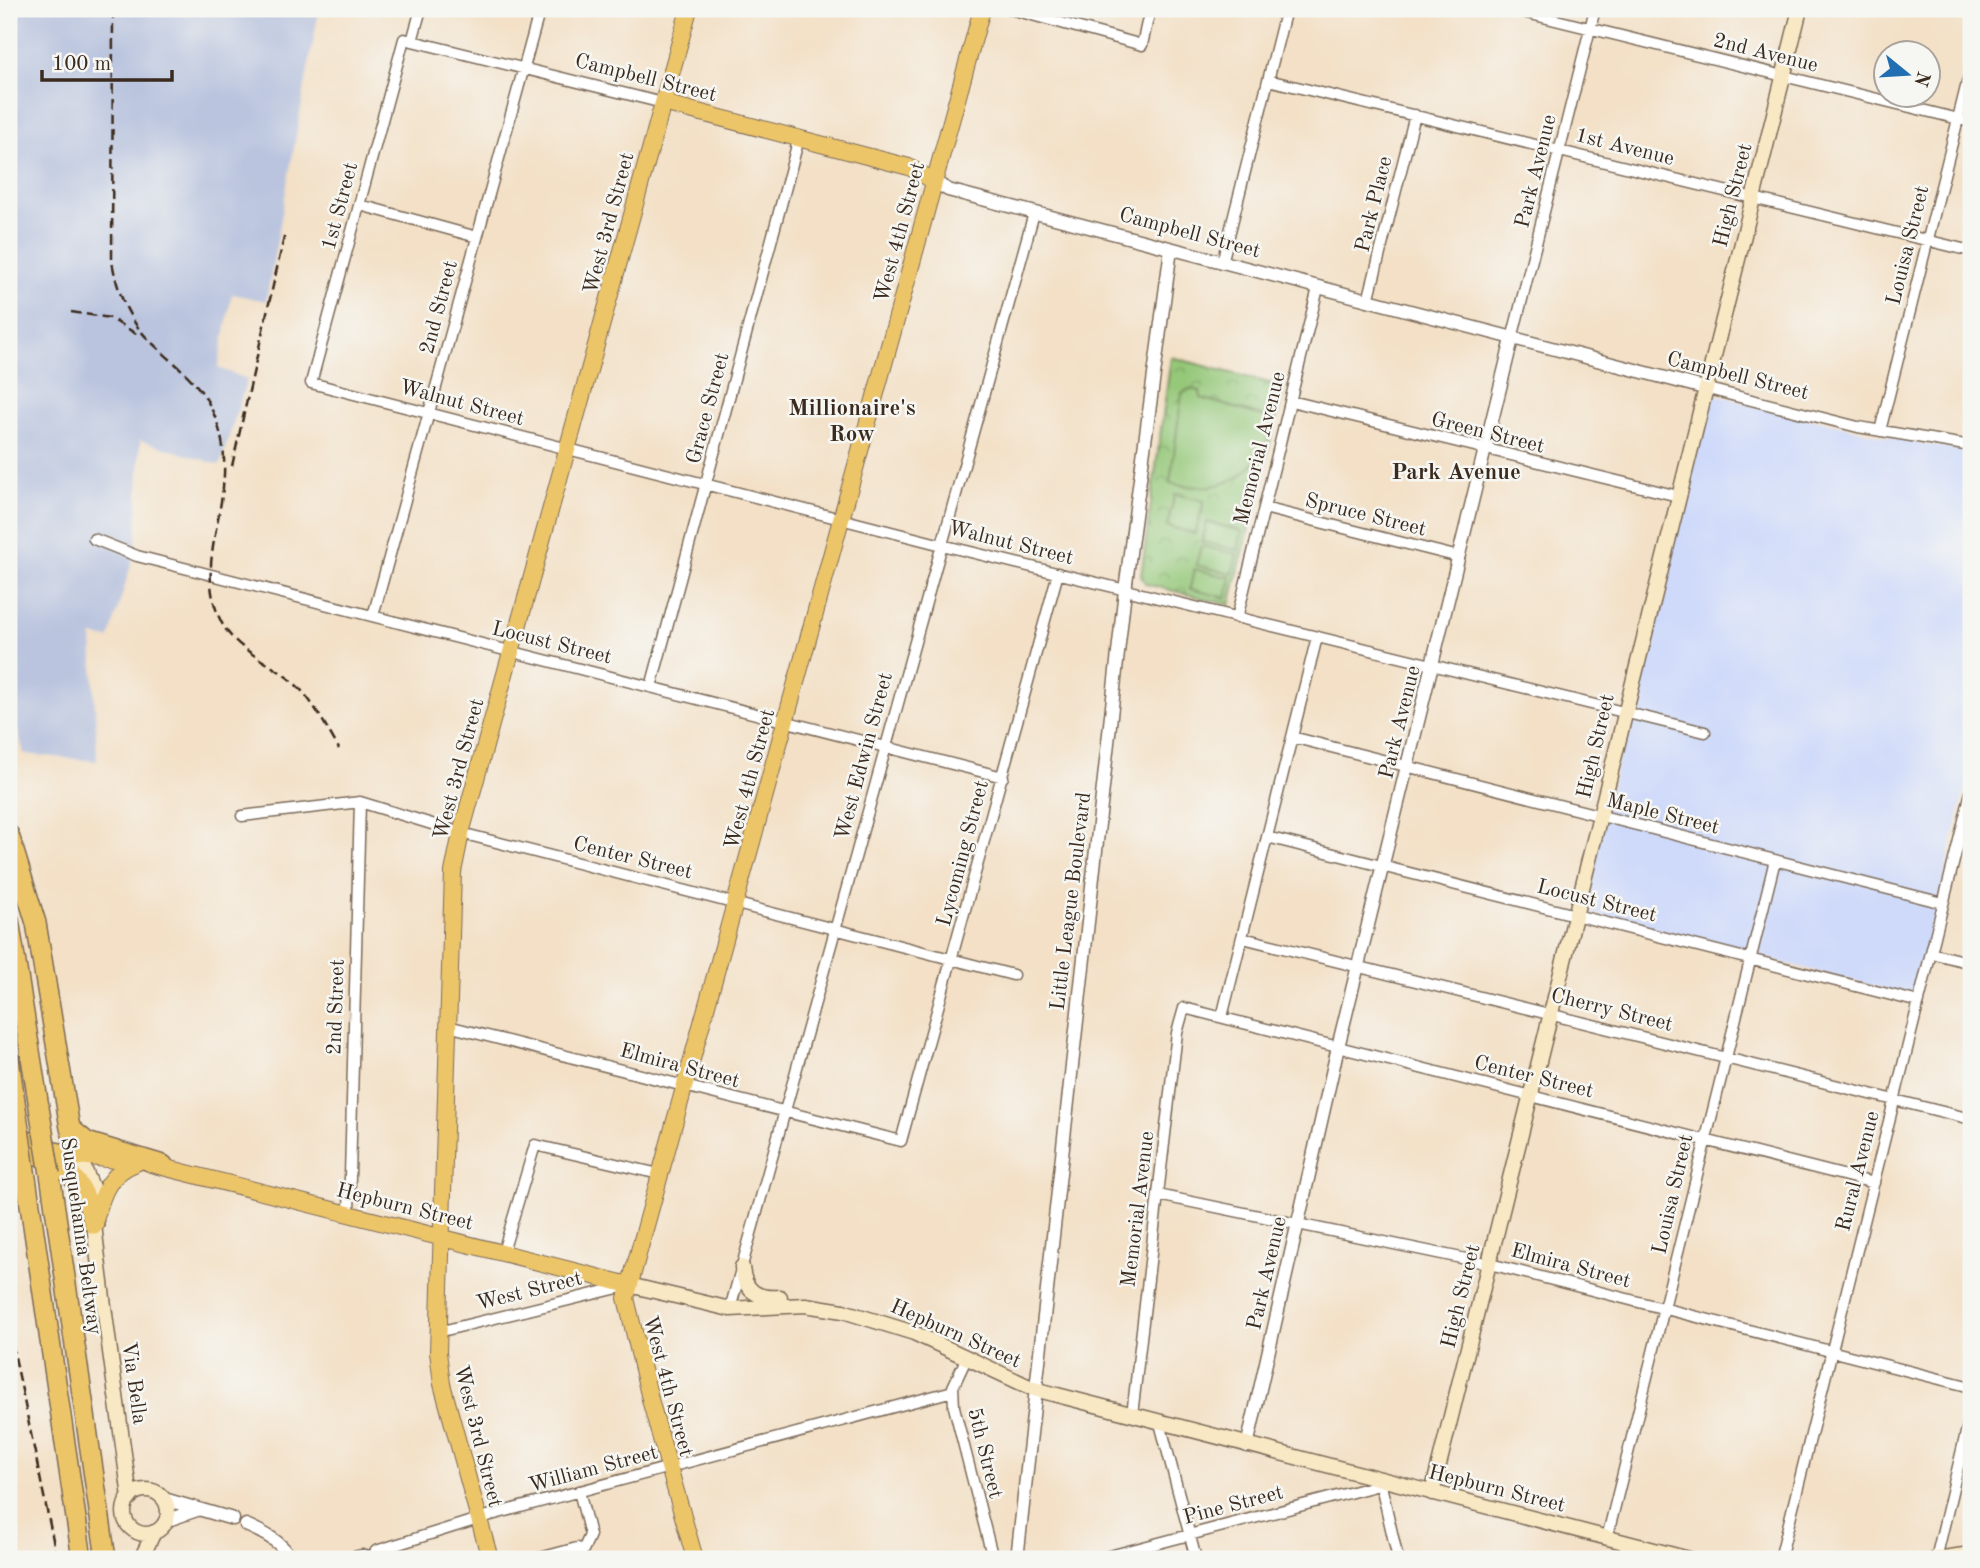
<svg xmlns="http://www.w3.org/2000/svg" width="1980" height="1568" viewBox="0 0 1980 1568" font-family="'Old Standard TT',serif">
	<defs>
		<pattern id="park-crowns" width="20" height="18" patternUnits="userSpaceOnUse" patternTransform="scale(1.75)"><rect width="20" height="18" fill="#95c879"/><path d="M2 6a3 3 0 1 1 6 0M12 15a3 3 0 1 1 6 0" fill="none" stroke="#7ba363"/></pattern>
	</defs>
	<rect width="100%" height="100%" fill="#f6f6f2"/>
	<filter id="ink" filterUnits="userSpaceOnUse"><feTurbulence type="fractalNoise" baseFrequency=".0143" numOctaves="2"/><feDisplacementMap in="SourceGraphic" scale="14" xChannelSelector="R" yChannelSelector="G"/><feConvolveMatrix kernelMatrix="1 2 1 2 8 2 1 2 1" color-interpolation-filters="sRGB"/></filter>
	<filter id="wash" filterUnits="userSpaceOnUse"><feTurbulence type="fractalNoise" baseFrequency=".00686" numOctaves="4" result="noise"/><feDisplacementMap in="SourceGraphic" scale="28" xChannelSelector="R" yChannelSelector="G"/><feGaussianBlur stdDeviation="1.57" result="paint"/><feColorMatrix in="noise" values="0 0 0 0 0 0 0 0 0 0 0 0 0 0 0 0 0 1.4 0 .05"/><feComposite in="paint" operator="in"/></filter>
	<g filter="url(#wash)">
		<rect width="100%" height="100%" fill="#f3e0c6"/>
		<path fill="#cfdafa" d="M 1709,393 L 1883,436 L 1971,452 L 1971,793 L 1964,792 L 1916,997 L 1581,911 Z"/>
		<path fill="#bac4de" d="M 9,9 L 319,9 L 266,301 L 232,294 L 218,368 L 247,379 L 220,465 L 140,440 L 136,548 L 109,639 L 92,636 L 97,761 L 24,754 L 9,696 Z"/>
		<path fill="url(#park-crowns)" stroke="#68794c" stroke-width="2" d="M 1171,357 L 1284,387 L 1230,605 L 1146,584 L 1141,576 Z"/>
		<path fill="#95c879" stroke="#68794c" stroke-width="2" d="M 1190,389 L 1200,391 L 1201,398 L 1275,420 C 1259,475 1226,496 1170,483 L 1182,393 Z
			M 1175,494 L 1204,501 L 1195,534 L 1167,526 Z
			M 1207,522 L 1242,531 L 1238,550 L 1202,542 Z
			M 1201,546 L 1237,554 L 1232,574 L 1196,565 Z
			M 1194,569 L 1231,578 L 1226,598 L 1190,589 Z"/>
	</g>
	<g filter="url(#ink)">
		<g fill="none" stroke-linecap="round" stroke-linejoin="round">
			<defs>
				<path id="minor" d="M 1010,9 L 1142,45 L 1150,9
					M 1511,9 L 1971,122
					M 412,41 L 421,9
					M 1268,80 L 1971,251
					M 663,103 L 404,39 L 311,383 L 942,545 L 1705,732
					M 360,205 L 477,237
					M 1222,263 L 1286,9
					M 1368,301 L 1415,115
					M 1512,339 L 1595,9
					M 1704,388 L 1858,427 L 1971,446
					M 1291,401 L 1678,496
					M 1880,431 L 1971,67
					M 1264,508 L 1459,557
					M 94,539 L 137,556 L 1003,777
					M 373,616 L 540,9
					M 1237,618 L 1318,288
					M 651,687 L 799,138
					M 1292,737 L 1943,903
					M 242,816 L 360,802 L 461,833 L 1013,975
					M 1267,837 L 1919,1002
					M 1243,938 L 1971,1119
					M 1931,953 L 1971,963
					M 1222,1017 L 1317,637
					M 448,1026 L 901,1141 L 1058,573
					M 1158,1195 L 1490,1264 L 1971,1387
					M 349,1213 L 360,802
					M 503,1252 L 535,1145 L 659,1174
					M 730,1309 L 1034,213
					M 438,1332 L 626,1286
					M 967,1357 L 953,1387 L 954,1407 L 993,1559
					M 1132,1415 L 1177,1033 L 1184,1008 L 1874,1183
					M 1160,1423 L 1196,1559
					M 1380,1481 L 1398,1559
					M 1607,1538 L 1775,860
					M 371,1559 L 376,1551 L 491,1515 L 953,1391
					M 536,1559 L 577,1548 L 583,1550
					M 579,1559 L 590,1535 L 579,1491
					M 1098,1559 L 1379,1485
					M 1780,1559 L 1971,792
					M 1936,1559 L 1971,1412"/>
				<path id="tertiary" d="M 934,181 L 948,190 L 1704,388
					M 1247,1446 L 1338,1047 L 1512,339
					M 164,1499 L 233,1519
					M 165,1521 L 197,1510
					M 246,1525 C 264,1533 281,1541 291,1559
					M 348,1559 L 362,1556 L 371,1559
					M 1017,1559 L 1125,590 L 1171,249"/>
				<path id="secondary" d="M 79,1156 L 92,1187 L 94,1224 C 104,1315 118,1407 130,1498
					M 742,1267 C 744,1291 757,1299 780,1297
					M 629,1285 L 730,1309 L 805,1305 L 843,1311 L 914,1333 L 1034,1389 L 1689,1559
					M124 1512a22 22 0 1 1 44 0a22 22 0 1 1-44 0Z
					M 1432,1493 L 1800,9
					M 141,1559 L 154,1532
					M 1936,1559 L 1971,1554"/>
				<path id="primary" d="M 663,103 L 909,167 L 934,181
					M 79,1156 L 125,1161
					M 151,1164 L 629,1285
					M 94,1224 C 102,1196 107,1174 136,1163
					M 490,1559 L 442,1384 L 438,1352 L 453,872 L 461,833 L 689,9
					M 695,1559 L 651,1403 L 626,1298 L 982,9"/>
				<path id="motorway" d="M 9,835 L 36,923 L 70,1128 L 79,1156 L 49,1151 L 9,1133
					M 9,920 L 43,1132
					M 9,1059 L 18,1122
					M 70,1128 L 87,1142 L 163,1165
					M 42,1157 C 75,1170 85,1190 94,1224
					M 24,1164 L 82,1559
					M 50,1174 L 106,1559"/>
			</defs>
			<use href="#minor" stroke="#7b6a59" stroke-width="13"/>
			<use href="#tertiary" stroke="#7b6a59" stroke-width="15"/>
			<use href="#secondary" stroke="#7b6a59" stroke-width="17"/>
			<use href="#primary" stroke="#7b6a59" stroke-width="18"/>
			<use href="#motorway" stroke="#7b6a59" stroke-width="22"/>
			<use href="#minor" stroke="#fff" stroke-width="10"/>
			<use href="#tertiary" stroke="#fff" stroke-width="12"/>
			<use href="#secondary" stroke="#f8e8c3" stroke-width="14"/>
			<use href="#primary" stroke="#edc569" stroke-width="16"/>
			<use href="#motorway" stroke="#edc569" stroke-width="19"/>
			<path stroke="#3b2a1e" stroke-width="2.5" stroke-dasharray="10 5" stroke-linecap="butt" d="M 113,9 L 112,261 C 117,291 128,320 150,341 C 172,362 198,380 211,408 C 249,486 190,550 219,617 C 233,651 269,660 294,683 C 313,700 326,727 339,749
				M 71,312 L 110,318 L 138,335
				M 232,466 L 285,233
				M 9,1328 L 57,1559"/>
			<defs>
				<path id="motorway-bridge" d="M 18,1122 L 24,1164
					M 43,1132 L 50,1174"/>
			</defs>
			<use href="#motorway-bridge" stroke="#7b6a59" stroke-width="22" stroke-linecap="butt"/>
			<use href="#motorway-bridge" stroke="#edc569" stroke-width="19"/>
		</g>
	</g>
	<g text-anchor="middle" stroke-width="5" stroke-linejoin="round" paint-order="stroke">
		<g font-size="21" fill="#3b2a1e" stroke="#f6f6f2">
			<text transform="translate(1766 52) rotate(14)" y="7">2nd Avenue</text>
			<text transform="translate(646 77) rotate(14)" y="7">Campbell Street</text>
			<text transform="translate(1625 146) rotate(14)" y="7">1st Avenue</text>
			<text transform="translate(1535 171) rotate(-76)" y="7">Park Avenue</text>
			<text transform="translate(1732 195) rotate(-76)" y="7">High Street</text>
			<text transform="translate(1373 204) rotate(-76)" y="7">Park Place</text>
			<text transform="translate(339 206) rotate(-75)" y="7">1st Street</text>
			<text transform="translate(608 223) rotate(-75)" y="7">West 3rd Street</text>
			<text transform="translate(899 232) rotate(-75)" y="7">West 4th Street</text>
			<text transform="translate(1190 232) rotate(15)" y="7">Campbell Street</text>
			<text transform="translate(1907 245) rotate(-76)" y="7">Louisa Street</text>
			<text transform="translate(438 307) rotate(-75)" y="7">2nd Street</text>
			<text transform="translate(1738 375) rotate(14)" y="7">Campbell Street</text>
			<text transform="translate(462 402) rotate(15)" y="7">Walnut Street</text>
			<text transform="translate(707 408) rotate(-75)" y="7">Grace Street</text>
			<text transform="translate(1488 432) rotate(14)" y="7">Green Street</text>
			<text transform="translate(1259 448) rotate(-76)" y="7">Memorial Avenue</text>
			<text transform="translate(1366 514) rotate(14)" y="7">Spruce Street</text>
			<text transform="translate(1011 542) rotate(14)" y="7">Walnut Street</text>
			<text transform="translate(552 642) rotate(14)" y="7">Locust Street</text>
			<text transform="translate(1399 722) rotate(-76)" y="7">Park Avenue</text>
			<text transform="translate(1595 746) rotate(-77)" y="7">High Street</text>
			<text transform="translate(863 756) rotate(-75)" y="7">West Edwin Street</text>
			<text transform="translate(458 769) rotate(-75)" y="7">West 3rd Street</text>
			<text transform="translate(749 779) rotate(-75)" y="7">West 4th Street</text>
			<text transform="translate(1663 813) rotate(14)" y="7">Maple Street</text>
			<text transform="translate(962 853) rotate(-75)" y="7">Lycoming Street</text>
			<text transform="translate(633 857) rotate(14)" y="7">Center Street</text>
			<text transform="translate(1597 900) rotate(14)" y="7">Locust Street</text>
			<text transform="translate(1070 901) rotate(-83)" y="7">Little League Boulevard</text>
			<text transform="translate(335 1007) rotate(-88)" y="7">2nd Street</text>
			<text transform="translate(1612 1009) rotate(14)" y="7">Cherry Street</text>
			<text transform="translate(680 1065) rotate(15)" y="7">Elmira Street</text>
			<text transform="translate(1534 1076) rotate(14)" y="7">Center Street</text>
			<text transform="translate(1857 1171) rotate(-76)" y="7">Rural Avenue</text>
			<text transform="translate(1672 1194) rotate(-77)" y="7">Louisa Street</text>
			<text transform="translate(405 1206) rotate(14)" y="7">Hepburn Street</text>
			<text transform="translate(1137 1209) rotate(-83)" y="7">Memorial Avenue</text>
			<text transform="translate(82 1236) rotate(82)" y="7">Susquehanna Beltway</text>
			<text transform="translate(1571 1265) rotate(15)" y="7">Elmira Street</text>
			<text transform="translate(1266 1273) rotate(-77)" y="7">Park Avenue</text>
			<text transform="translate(529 1290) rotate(-14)" y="7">West Street</text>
			<text transform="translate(1460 1296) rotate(-76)" y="7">High Street</text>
			<text transform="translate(956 1333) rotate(24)" y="7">Hepburn Street</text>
			<text transform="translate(135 1383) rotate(82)" y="7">Via Bella</text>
			<text transform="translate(669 1386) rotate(75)" y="7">West 4th Street</text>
			<text transform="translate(479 1436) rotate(76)" y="7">West 3rd Street</text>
			<text transform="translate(986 1453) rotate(76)" y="7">5th Street</text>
			<text transform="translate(593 1468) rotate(-15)" y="7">William Street</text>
			<text transform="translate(1497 1488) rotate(14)" y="7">Hepburn Street</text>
			<text transform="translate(1233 1504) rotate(-15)" y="7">Pine Street</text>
		</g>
		<g font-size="23" font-weight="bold" fill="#3b2a1e" stroke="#f6f6f2">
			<text x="852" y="415">Millionaire's<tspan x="852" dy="26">Row</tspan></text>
			<text x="1456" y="479">Park Avenue</text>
		</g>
	</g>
	<rect width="1980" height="1568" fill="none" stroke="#f6f6f2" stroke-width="35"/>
	<g transform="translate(1907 74) rotate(108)"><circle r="33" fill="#f6f6f2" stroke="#aba49d" stroke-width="2"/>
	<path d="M0-5L12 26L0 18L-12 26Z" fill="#1f6fb2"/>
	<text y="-10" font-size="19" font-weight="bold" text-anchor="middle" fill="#3b2a1e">N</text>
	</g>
	<path d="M42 70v10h130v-10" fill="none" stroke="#3b2a1e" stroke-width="3.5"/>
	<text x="52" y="70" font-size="21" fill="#3b2a1e" stroke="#f6f6f2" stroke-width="5" paint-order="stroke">100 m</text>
</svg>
